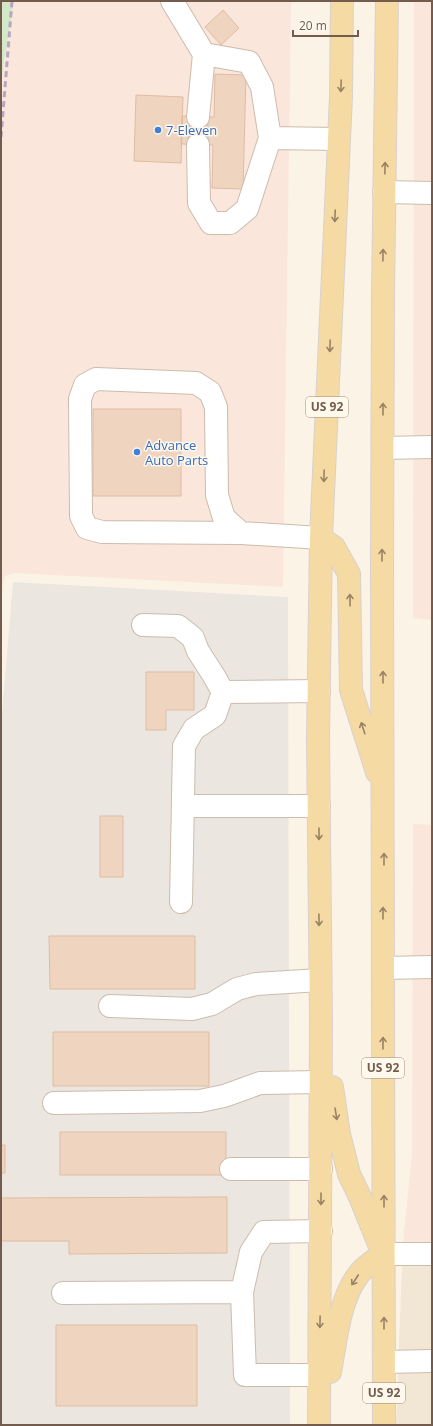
<svg xmlns="http://www.w3.org/2000/svg" width="433" height="1426" viewBox="0 0 433 1426" font-family="'Open Sans',sans-serif">
	<rect width="100%" height="100%" fill="#fbf4e6"/>
	<path fill="#f2e6d5" d="M 402,1266 L 432,1266 L 432,1425 L 396,1425 Z"/>
	<path fill="#fae6db" d="M 14,1 L 291,1 L 283,587 L 14,573 L 5,576 L 3,582 L 1,602 L 1,96 L 3,68 Z
		M 414,1 L 432,1 L 432,620 L 413,618 Z
		M 413,824 L 432,825 L 432,1243 L 403,1243 L 412,1153 Z"/>
	<path fill="#ebe6e0" d="M 13,582 L 288,597 L 290,1425 L 1,1425 L 1,726 Z"/>
	<path fill="#d2e8c6" d="M 1,1 L 14,1 L 3,68 L 1,96 Z"/>
	<path fill="#efd5c0" stroke="#e0bca1" d="M 223,10 L 239,28 L 221,45 L 205,27 Z
		M 215,74 L 246,75 L 243,189 L 212,188 L 213,145 L 181,144 L 182,116 L 214,117 Z
		M 136,95 L 183,97 L 181,163 L 134,161 Z
		M 93,409 L 181,409 L 181,496 L 93,496 Z
		M 146,672 L 194,672 L 194,710 L 166,710 L 166,730 L 146,730 Z
		M 100,816 L 123,816 L 123,877 L 100,877 Z
		M 49,936 L 195,936 L 195,989 L 50,989 Z
		M 53,1032 L 209,1032 L 209,1086 L 53,1086 Z
		M 60,1132 L 226,1132 L 226,1175 L 60,1175 Z
		M 1,1145 L 5,1145 L 5,1173 L 1,1173 Z
		M 227,1197 L 227,1253 L 69,1254 L 69,1241 L 1,1241 L 1,1198 Z
		M 56,1325 L 197,1325 L 197,1406 L 56,1406 Z"/>
	<g fill="none" stroke-linecap="round" stroke-linejoin="round">
		<path stroke="#d9cec0" stroke-width="22" stroke-dasharray="22 11" stroke-linecap="butt" d="M 198,145 L 198,117"/>
		<defs>
			<path id="minor" d="M 172,1 L 204,54 L 198,117
				M 204,54 L 249,62 L 262,87 L 270,138
				M 198,145 L 199,203 L 211,223 L 230,223 L 247,209 L 270,138 L 338,139
				M 384,192 L 432,193
				M 383,448 L 432,447
				M 241,533 L 102,532 L 87,528 L 81,516 L 80,399 L 85,385 L 96,379 L 196,383 L 210,392 L 216,407 L 217,495 L 224,518 L 241,533 L 321,538
				M 143,625 L 178,626 L 187,633 L 193,638 L 198,651 L 214,676 L 223,692 L 215,715 L 194,729 L 184,746 L 181,902
				M 223,692 L 319,691
				M 183,806 L 319,806
				M 383,968 L 432,967
				M 110,1006 L 192,1009 L 212,1004 L 237,989 L 256,984 L 320,980
				M 54,1103 L 200,1101 L 224,1096 L 260,1083 L 321,1082
				M 231,1169 L 321,1169
				M 383,1254 L 432,1254
				M 63,1293 L 242,1292
				M 384,1362 L 432,1361
				M 320,1375 L 245,1375 L 242,1292 L 251,1252 L 264,1232 L 321,1231"/>
			<path id="major" d="M 321,538 L 334,547 L 349,574 L 351,690 L 377,772
				M 332,1087 L 339,1134 L 349,1174 L 360,1197 L 379,1244
				M 330,1372 C 336,1341 339,1299 359,1274 C 365,1266 375,1260 383,1254
				M 319,1425 L 321,1020 L 318,739 L 321,538 L 341,96 L 342,1
				M 384,1425 L 382,565 L 383,294 L 387,1"/>
		</defs>
		<use href="#minor" stroke="#ccbcad" stroke-width="24"/>
		<use href="#major" stroke="#d8d1cd" stroke-width="24"/>
		<use href="#minor" stroke="#fff" stroke-width="22"/>
		<use href="#major" stroke="#f5dba3" stroke-width="22"/>
		<path stroke="#b7a5c4" stroke-width="3" stroke-dasharray="6 4" stroke-linecap="butt" d="M 1,137 L 12,1"/>
	</g>
	<defs><path id="oneway-shaft" d="M-6 0H5M1.5-3L5.5 0L1.5 3" fill="none" stroke-width="1.6" stroke-linecap="round" stroke-linejoin="round"/></defs>
	<g stroke="#9a8267">
		<use href="#oneway-shaft" transform="translate(341 86) rotate(92)"/>
		<use href="#oneway-shaft" transform="translate(385 168) rotate(-89)"/>
		<use href="#oneway-shaft" transform="translate(335 216) rotate(92)"/>
		<use href="#oneway-shaft" transform="translate(383 255) rotate(-89)"/>
		<use href="#oneway-shaft" transform="translate(330 346) rotate(92)"/>
		<use href="#oneway-shaft" transform="translate(383 409) rotate(-90)"/>
		<use href="#oneway-shaft" transform="translate(324 476) rotate(92)"/>
		<use href="#oneway-shaft" transform="translate(382 555) rotate(-90)"/>
		<use href="#oneway-shaft" transform="translate(350 600) rotate(-91)"/>
		<use href="#oneway-shaft" transform="translate(383 677) rotate(-90)"/>
		<use href="#oneway-shaft" transform="translate(363 728) rotate(-108)"/>
		<use href="#oneway-shaft" transform="translate(319 834) rotate(90)"/>
		<use href="#oneway-shaft" transform="translate(384 859) rotate(-90)"/>
		<use href="#oneway-shaft" transform="translate(383 913) rotate(-90)"/>
		<use href="#oneway-shaft" transform="translate(319 920) rotate(89)"/>
		<use href="#oneway-shaft" transform="translate(383 1043) rotate(-90)"/>
		<use href="#oneway-shaft" transform="translate(336 1114) rotate(81)"/>
		<use href="#oneway-shaft" transform="translate(321 1199) rotate(90)"/>
		<use href="#oneway-shaft" transform="translate(384 1201) rotate(-90)"/>
		<use href="#oneway-shaft" transform="translate(355 1280) rotate(123)"/>
		<use href="#oneway-shaft" transform="translate(320 1322) rotate(91)"/>
		<use href="#oneway-shaft" transform="translate(384 1323) rotate(-90)"/>
	</g>
	<g fill="#3f7fe0" stroke="#fef8ed" stroke-width="1.5">
		<circle cx="158" cy="130" r="4"/>
		<circle cx="137" cy="452" r="4"/>
	</g>
	<g text-anchor="middle" stroke-width="3" stroke-linejoin="round" paint-order="stroke">
		<g fill="#fef8ed" stroke="#9d8b7d" stroke-width="1">
			<rect x="306" y="397" width="42" height="20" rx="3"/>
			<rect x="362" y="1058" width="42" height="20" rx="3"/>
			<rect x="363" y="1383" width="42" height="20" rx="3"/>
		</g>
		<g font-size="12" font-weight="bold" fill="#735c4d">
			<text x="327" y="411">US 92</text>
			<text x="383" y="1072">US 92</text>
			<text x="384" y="1397">US 92</text>
		</g>
		<g font-size="13" fill="#366cbe" stroke="#fef8ed" text-anchor="start">
			<text x="166" y="135">7-Eleven</text>
			<text x="145" y="450">Advance<tspan x="145" dy="15">Auto Parts</tspan></text>
		</g>
	</g>
	<rect width="433" height="1426" fill="none" stroke="#735c4d" stroke-width="4"/>
	<path d="M293 30v6h65v-6" fill="none" stroke="#735c4d" stroke-width="2"/>
	<text x="299" y="30" font-size="12" fill="#735c4d" stroke="#fef8ed" stroke-width="3" paint-order="stroke">20 m</text>
</svg>
